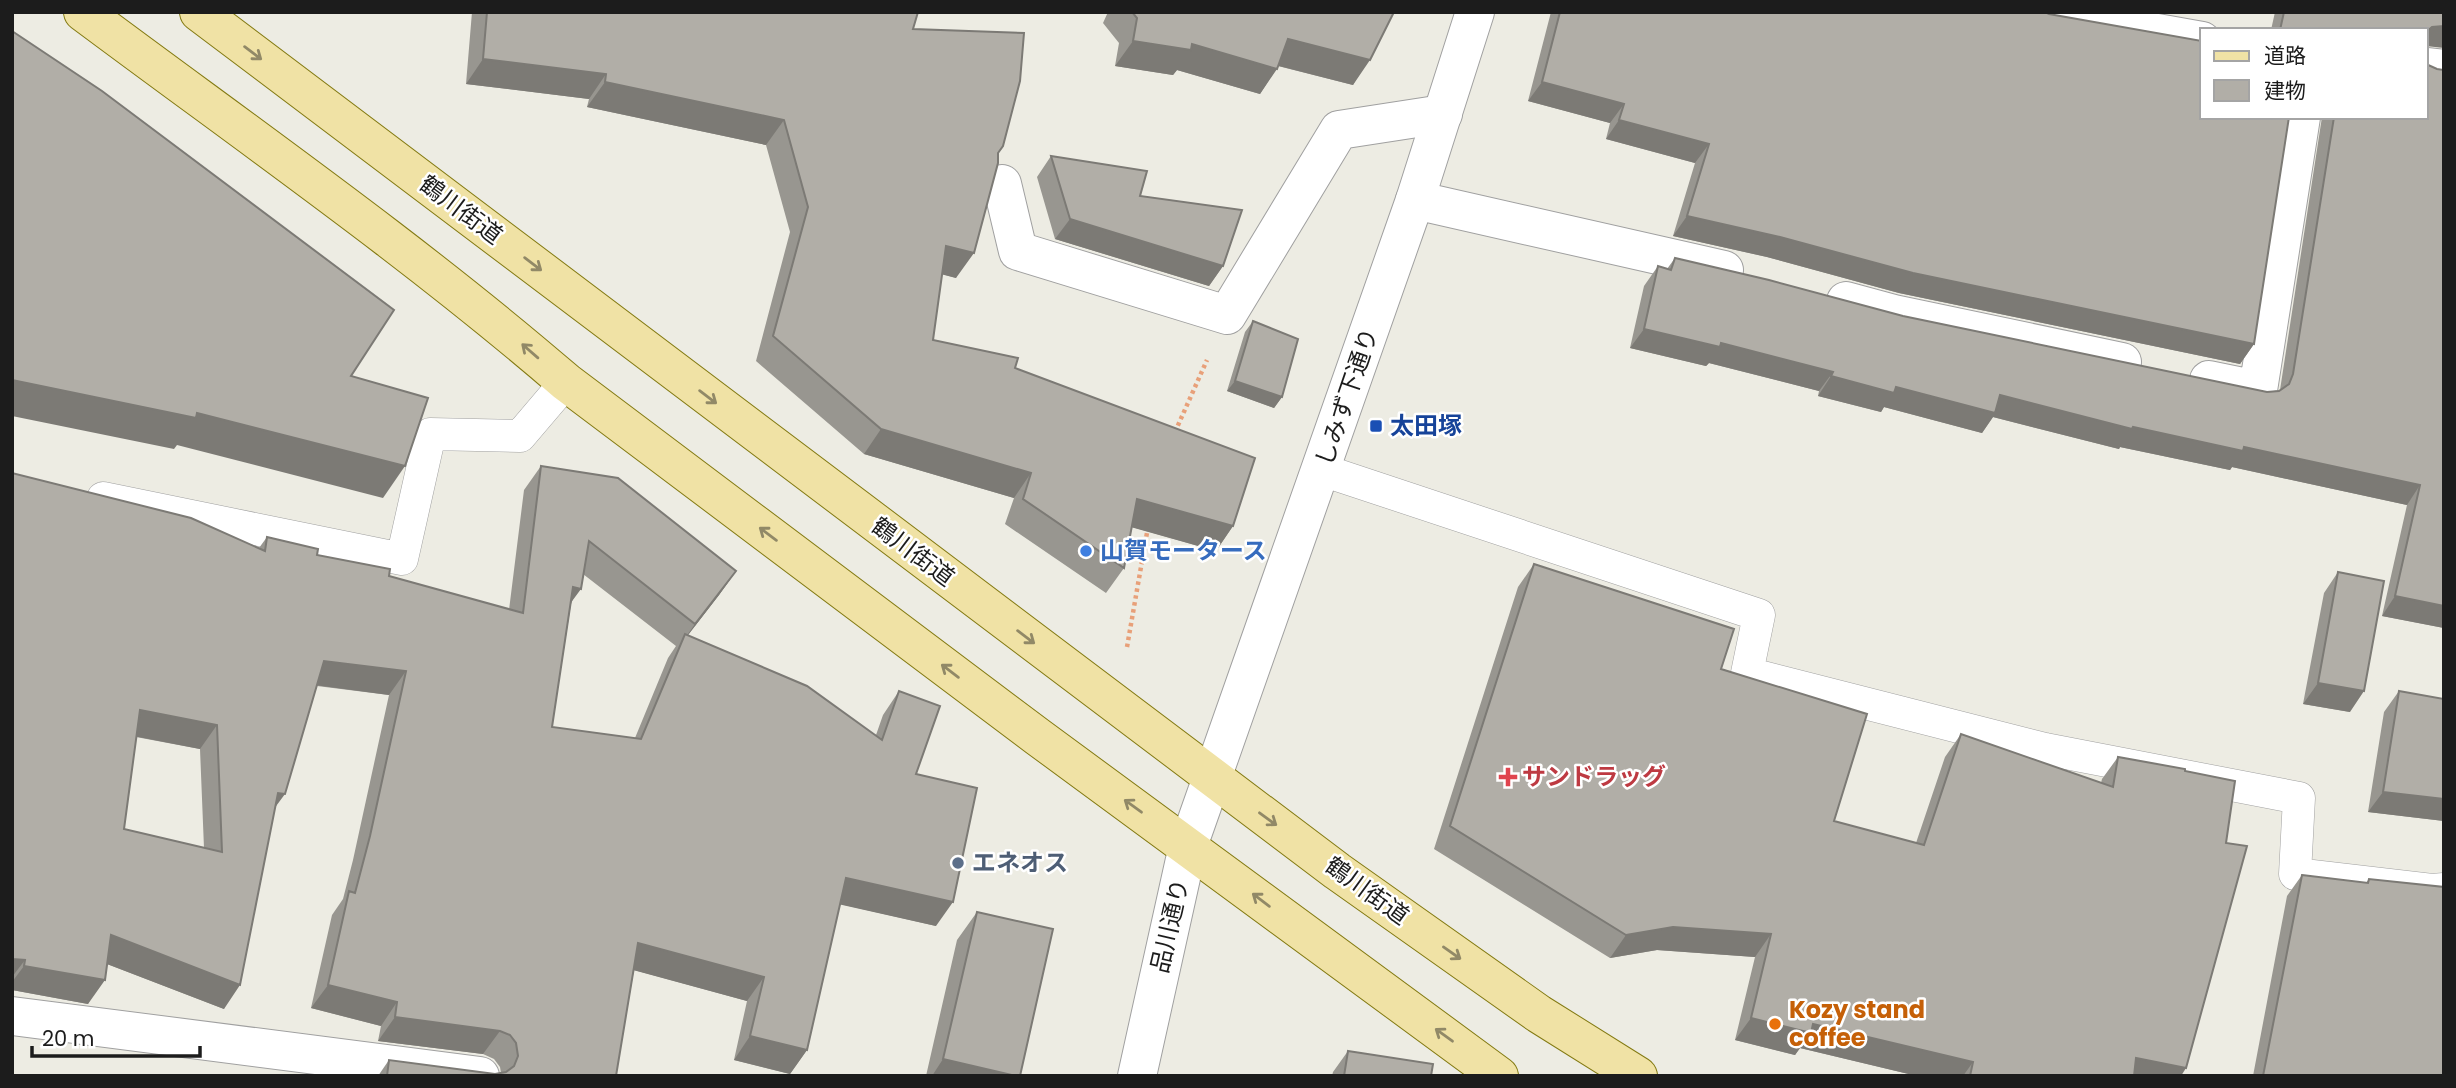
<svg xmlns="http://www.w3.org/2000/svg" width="2456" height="1088" viewBox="0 0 2456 1088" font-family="Poppins,'Noto Sans JP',sans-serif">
	<rect width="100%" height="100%" fill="#edece3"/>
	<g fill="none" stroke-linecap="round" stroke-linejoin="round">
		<defs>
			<path id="service" d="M 1322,470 L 1759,615 L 1747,673 L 2045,749 L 2299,798 L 2295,874 L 2432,890 L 2444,889
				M 103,498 L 402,559 L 430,434 L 520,436 L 566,382"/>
			<path id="minor" d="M 2039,12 L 2202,41
				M 2426,67 L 2444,69
				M 1002,184 L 1018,251 L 1227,315 L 1339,130 L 1443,114
				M 1415,200 L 1724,270
				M 1846,301 L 1894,314 L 2122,362
				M 2209,380 L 2258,390 L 2301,117"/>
			<path id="tertiary" d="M 12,1016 L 480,1076
				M 1137,1076 L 1188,846 L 1415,200 L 1475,12"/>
			<path id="primary" d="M 83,12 C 245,133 413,250 566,382 L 1038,737 L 1499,1076
				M 199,12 L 1337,871 L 1539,1014 L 1638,1076"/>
		</defs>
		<use href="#service" stroke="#a0a0a0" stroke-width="33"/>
		<use href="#minor" stroke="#a0a0a0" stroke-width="40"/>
		<use href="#tertiary" stroke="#a0a0a0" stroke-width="40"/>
		<use href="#primary" stroke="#837a12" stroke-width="40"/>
		<path stroke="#e8a079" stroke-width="4.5" stroke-dasharray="3.5 3.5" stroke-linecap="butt" d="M 1175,432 L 1207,360
			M 1127,647 L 1148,527"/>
		<use href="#service" stroke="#fff" stroke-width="32"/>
		<use href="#minor" stroke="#fff" stroke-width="38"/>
		<use href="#tertiary" stroke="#fff" stroke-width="38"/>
		<use href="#primary" stroke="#f0e2a5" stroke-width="38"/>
	</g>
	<path fill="#989690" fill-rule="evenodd" d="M 472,12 L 918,12 L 913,29 L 998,153 L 956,278 L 942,274 L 933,340 L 1015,368 L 1233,526 L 1216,551 L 1132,527 L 1124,568 L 1106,593 L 1005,524 L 1014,498 L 864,454 L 756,361 L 790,232 L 766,145 L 587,107 L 589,99 L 466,84 Z
		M 1108,12 L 1394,12 L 1353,85 L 1278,66 L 1260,94 L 1177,70 L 1173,75 L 1115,66 L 1119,43 L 1103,23 Z
		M 1551,12 L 2045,12 L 2254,344 L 2240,364 L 1899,293 L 1767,257 L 1673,236 L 1695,163 L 1606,139 L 1610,123 L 1528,101 Z
		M 2275,12 L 2444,12 L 2428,45 L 2426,46 L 2426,30 L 2271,30 Z
		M 2427,65 L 2437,69 L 2444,70 L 2444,628 L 2382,616 L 2407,505 L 2232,467 L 2230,470 L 2120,447 L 2119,449 L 1993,417 L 1982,433 L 1884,407 L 1881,412 L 1818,396 L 1819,391 L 1709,363 L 1706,366 L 1630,348 L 1644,286 L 1658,266 L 1667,269 L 1675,258 L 1903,316 L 2267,392 L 2280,390 L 2322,117 L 2426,117 Z
		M 1051,156 L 1140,196 L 1223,266 L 1209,286 L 1055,239 L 1037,177 Z
		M 1253,321 L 1282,397 L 1274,408 L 1227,391 L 1245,332 Z
		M 541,466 L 736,571 L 719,595 L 688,635 L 876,735 L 883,715 L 899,691 L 916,774 L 936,926 L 840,904 L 807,1050 L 790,1074 L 734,1060 L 747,1001 L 634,970 L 616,1076 L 378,1076 L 389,1060 L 495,1074 L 501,1073 L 500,1067 L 494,1059 L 483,1054 L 378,1041 L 381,1026 L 311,1008 L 332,915 L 343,899 L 353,860 L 389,695 L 317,686 L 275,808 L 224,1009 L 107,964 L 88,1004 L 12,990 L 12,473 L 259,548 L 267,537 L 317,555 L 509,610 L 524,490 ZM 583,574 L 676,646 L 668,658 L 635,738 L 552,727 L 571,604 ZM 136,737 L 200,749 L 204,848 L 124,829 Z
		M 1534,564 L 1721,669 L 1834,821 L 1916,843 L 1945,757 L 1961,734 L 2101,783 L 2102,779 L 2118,757 L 2181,1076 L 1917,1076 L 1800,1048 L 1795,1055 L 1735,1040 L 1755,957 L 1657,950 L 1610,958 L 1434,849 L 1518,587 Z
		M 2338,572 L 2350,712 L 2303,704 L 2324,593 Z
		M 2399,691 L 2444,821 L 2368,812 L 2384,712 Z
		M 2302,875 L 2366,883 L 2369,879 L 2444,1076 L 2253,1076 L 2287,896 Z
		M 977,912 L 1020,1076 L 926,1076 L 957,940 Z
		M 1348,1051 L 1431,1076 L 1332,1076 L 1333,1072 Z"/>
	<path fill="#7c7a75" d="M 2444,26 L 2444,48 L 2426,46 L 2426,32 L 2432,27 Z
		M 1288,39 L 1370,60 L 1353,85 L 1271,64 Z
		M 1133,41 L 1192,44 L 1277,69 L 1260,94 L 1177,70 L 1173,75 L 1115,66 Z
		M 483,59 L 606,74 L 589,99 L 466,84 Z
		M 605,82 L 784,120 L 766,145 L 587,107 Z
		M 1542,82 L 1624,104 L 1610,123 L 1528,101 Z
		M 1619,120 L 1709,144 L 1695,163 L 1606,139 Z
		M 1687,216 L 1780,237 L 2254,344 L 2240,364 L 1899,293 L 1767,257 L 1673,236 Z
		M 1070,219 L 1223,266 L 1209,286 L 1055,239 Z
		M 946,246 L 974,253 L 956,278 L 929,271 Z
		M 1644,329 L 1721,343 L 1833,372 L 1819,391 L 1709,363 L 1706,366 L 1630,348 Z
		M 1831,376 L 1896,387 L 2000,395 L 2133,427 L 2244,447 L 2420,485 L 2407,505 L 2232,467 L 2230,470 L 2120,447 L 2119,449 L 1993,417 L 1982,433 L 1884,407 L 1881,412 L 1818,396 Z
		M 12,380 L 197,413 L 405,466 L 383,498 L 177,445 L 174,449 L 12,416 Z
		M 1235,381 L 1282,397 L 1274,408 L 1227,391 Z
		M 881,429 L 1031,473 L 1014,498 L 864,454 Z
		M 1137,499 L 1233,526 L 1216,551 L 1120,524 Z
		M 736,571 L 719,595 L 678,648 L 695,624 Z
		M 573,587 L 581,589 L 564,612 Z
		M 2395,596 L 2444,606 L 2444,628 L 2382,616 Z
		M 324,661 L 406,671 L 389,695 L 307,684 Z
		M 2318,683 L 2364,691 L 2350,712 L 2303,704 Z
		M 140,710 L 217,725 L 200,749 L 123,734 Z
		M 2383,792 L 2444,799 L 2444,821 L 2368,812 Z
		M 278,793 L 285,794 L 268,817 Z
		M 846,878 L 953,902 L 936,926 L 829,902 Z
		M 1673,927 L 1771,934 L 1755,957 L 1657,950 L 1610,958 L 1626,935 Z
		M 111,935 L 240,985 L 224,1009 L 94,959 Z
		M 638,943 L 764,977 L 747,1001 L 622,967 Z
		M 12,959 L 25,960 L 12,977 Z
		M 24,966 L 105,980 L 88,1004 L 12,990 L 12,982 Z
		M 328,985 L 397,1002 L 381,1026 L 311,1008 Z
		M 395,1017 L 500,1031 L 483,1054 L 378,1041 Z
		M 1751,1018 L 1813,1024 L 1973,1062 L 1963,1076 L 1917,1076 L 1800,1048 L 1795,1055 L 1735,1040 Z
		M 750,1036 L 807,1050 L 790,1074 L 734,1060 Z
		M 2136,1058 L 2186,1068 L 2181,1076 L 2124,1076 Z
		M 943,1059 L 1016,1076 L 932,1076 Z"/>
	<path fill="#b1aea7" stroke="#7c7a75" stroke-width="2" fill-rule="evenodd" d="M 487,12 L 918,12 L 913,29 L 1024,33 L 1020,81 L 1003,146 L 998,153 L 998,163 L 974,253 L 946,246 L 933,340 L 1018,358 L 1015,368 L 1255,458 L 1233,526 L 1137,499 L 1124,568 L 1023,499 L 1031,473 L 881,429 L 773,336 L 808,207 L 784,120 L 605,82 L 606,74 L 483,59 Z
		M 1132,12 L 1394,12 L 1370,60 L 1288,39 L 1277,69 L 1192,44 L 1191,50 L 1133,41 L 1137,18 Z
		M 1560,12 L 2045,12 L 2049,14 L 2202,41 L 2202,117 L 2289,117 L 2254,344 L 1913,273 L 1780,237 L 1687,216 L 1709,144 L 1619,120 L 1624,104 L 1542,82 Z
		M 2284,12 L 2444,12 L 2444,26 L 2432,27 L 2426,32 L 2426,30 L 2280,30 Z
		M 12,31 L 102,91 L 394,310 L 351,376 L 428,398 L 405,466 L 197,413 L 196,418 L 12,380 Z
		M 2426,64 L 2437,69 L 2444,70 L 2444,606 L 2395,596 L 2420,485 L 2244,447 L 2243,451 L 2133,427 L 2132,429 L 2000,395 L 1995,413 L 1896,387 L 1894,393 L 1831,376 L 1833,372 L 1721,343 L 1720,347 L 1644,329 L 1658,266 L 1671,270 L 1675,258 L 1769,280 L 1903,316 L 2267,392 L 2279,391 L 2289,384 L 2293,374 L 2334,117 L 2426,117 Z
		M 1051,156 L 1147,171 L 1140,196 L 1242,210 L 1223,266 L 1070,219 Z
		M 1253,321 L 1298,339 L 1282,397 L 1235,381 Z
		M 541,466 L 618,478 L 736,571 L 695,624 L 589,541 L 581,589 L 573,587 L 552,727 L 641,739 L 685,634 L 807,686 L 882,740 L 899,691 L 940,706 L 916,774 L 977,788 L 953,902 L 846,878 L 807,1050 L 750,1036 L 764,977 L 638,943 L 616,1076 L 387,1076 L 389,1060 L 495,1074 L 506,1072 L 514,1066 L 518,1056 L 516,1043 L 510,1035 L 500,1031 L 395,1017 L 397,1002 L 328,985 L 349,891 L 355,893 L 370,836 L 406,671 L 324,661 L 285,794 L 278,793 L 240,985 L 111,935 L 105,980 L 24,966 L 25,960 L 12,959 L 12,473 L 191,518 L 265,551 L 267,537 L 318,549 L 317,555 L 390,569 L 389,576 L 523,613 ZM 140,710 L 217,725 L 222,852 L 124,829 Z
		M 1534,564 L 1734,629 L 1721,669 L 1867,714 L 1834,821 L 1924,845 L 1961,734 L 2113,787 L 2118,757 L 2185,769 L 2185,771 L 2235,781 L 2226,843 L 2247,846 L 2186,1068 L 2136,1058 L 2134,1076 L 1970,1076 L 1973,1062 L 1813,1024 L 1811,1033 L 1751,1018 L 1771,934 L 1673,927 L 1626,935 L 1450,826 Z
		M 2338,572 L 2384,581 L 2364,691 L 2318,683 Z
		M 2399,691 L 2444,699 L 2444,799 L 2383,792 Z
		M 2302,875 L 2368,883 L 2369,879 L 2444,887 L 2444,1076 L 2263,1076 Z
		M 977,912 L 1053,929 L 1020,1076 L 1016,1076 L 943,1059 Z
		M 1348,1051 L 1433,1064 L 1431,1076 L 1344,1076 Z"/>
	<defs><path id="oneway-shaft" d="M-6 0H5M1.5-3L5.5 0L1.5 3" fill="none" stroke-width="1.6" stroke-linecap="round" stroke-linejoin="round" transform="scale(1.75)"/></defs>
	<g stroke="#918967">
		<use href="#oneway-shaft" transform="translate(253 53) rotate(37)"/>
		<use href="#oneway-shaft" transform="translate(533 264) rotate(37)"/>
		<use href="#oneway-shaft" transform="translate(530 351) rotate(-139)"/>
		<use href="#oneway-shaft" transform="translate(708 397) rotate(37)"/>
		<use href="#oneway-shaft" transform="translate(768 534) rotate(-143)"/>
		<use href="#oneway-shaft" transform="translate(1026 637) rotate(37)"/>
		<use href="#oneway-shaft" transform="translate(950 671) rotate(-143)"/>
		<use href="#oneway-shaft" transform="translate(1133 806) rotate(-144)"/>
		<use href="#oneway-shaft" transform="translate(1268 819) rotate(36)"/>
		<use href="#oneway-shaft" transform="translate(1261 900) rotate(-143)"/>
		<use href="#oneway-shaft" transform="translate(1452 953) rotate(35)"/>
		<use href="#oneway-shaft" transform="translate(1444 1035) rotate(-144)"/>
	</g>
	<rect fill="#1a4fb4" stroke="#fff" stroke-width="2.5" x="1369" y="419" width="14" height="14" rx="3.5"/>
	<circle fill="#3f7fe0" stroke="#fff" stroke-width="2.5" cx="1086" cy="551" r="7"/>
	<path fill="#e0444e" stroke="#fff" stroke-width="2.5" d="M1504.5 766.5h7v7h7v7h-7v7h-7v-7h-7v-7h7z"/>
	<circle fill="#5c6f8a" stroke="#fff" stroke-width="2.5" cx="958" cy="863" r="7"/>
	<circle fill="#e8710a" stroke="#fff" stroke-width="2.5" cx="1775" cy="1024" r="7"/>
	<g text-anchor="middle" stroke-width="5" stroke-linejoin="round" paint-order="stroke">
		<g font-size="24" fill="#1c1c1c" stroke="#fff">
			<text transform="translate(461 210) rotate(37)" y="8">鶴川街道</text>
			<text transform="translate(1347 397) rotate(-71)" y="8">しみず下通り</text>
			<text transform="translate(913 552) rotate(37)" y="8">鶴川街道</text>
			<text transform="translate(1367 891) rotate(36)" y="8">鶴川街道</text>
			<text transform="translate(1170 926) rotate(-77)" y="8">品川通り</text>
		</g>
		<g font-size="24" font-weight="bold" fill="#164399" stroke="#fff" text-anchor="start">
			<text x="1390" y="434">太田塚</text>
		</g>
		<g font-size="24" font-weight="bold" fill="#366cbe" stroke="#fff" text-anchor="start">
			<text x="1100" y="559">山賀モータース</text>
		</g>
		<g font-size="24" font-weight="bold" fill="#be3a42" stroke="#fff" text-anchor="start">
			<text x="1522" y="785">サンドラッグ</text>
		</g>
		<g font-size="24" font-weight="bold" fill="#4e5e75" stroke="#fff" text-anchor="start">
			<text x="972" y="871">エネオス</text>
		</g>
		<g font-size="24" font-weight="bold" fill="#c56008" stroke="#fff" text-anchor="start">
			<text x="1789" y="1018">Kozy stand<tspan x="1789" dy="28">coffee</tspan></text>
		</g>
	</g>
	<rect width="2456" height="1088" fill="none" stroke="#1c1c1c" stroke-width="28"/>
	<rect x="2200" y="28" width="228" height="91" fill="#ffffff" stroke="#a4a4a4" stroke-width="2"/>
	<rect x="2214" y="51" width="35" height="10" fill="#f0e2a5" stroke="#a4a4a4" stroke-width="2"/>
	<text x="2264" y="63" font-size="21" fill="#1c1c1c">道路</text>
	<rect x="2214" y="80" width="35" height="21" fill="#b1aea7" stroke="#a4a4a4" stroke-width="2"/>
	<text x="2264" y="98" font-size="21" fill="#1c1c1c">建物</text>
	<path d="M32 1046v10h168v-10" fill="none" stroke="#1c1c1c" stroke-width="3.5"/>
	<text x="42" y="1046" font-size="21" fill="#1c1c1c" stroke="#ffffff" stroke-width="5" paint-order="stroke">20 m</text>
</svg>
